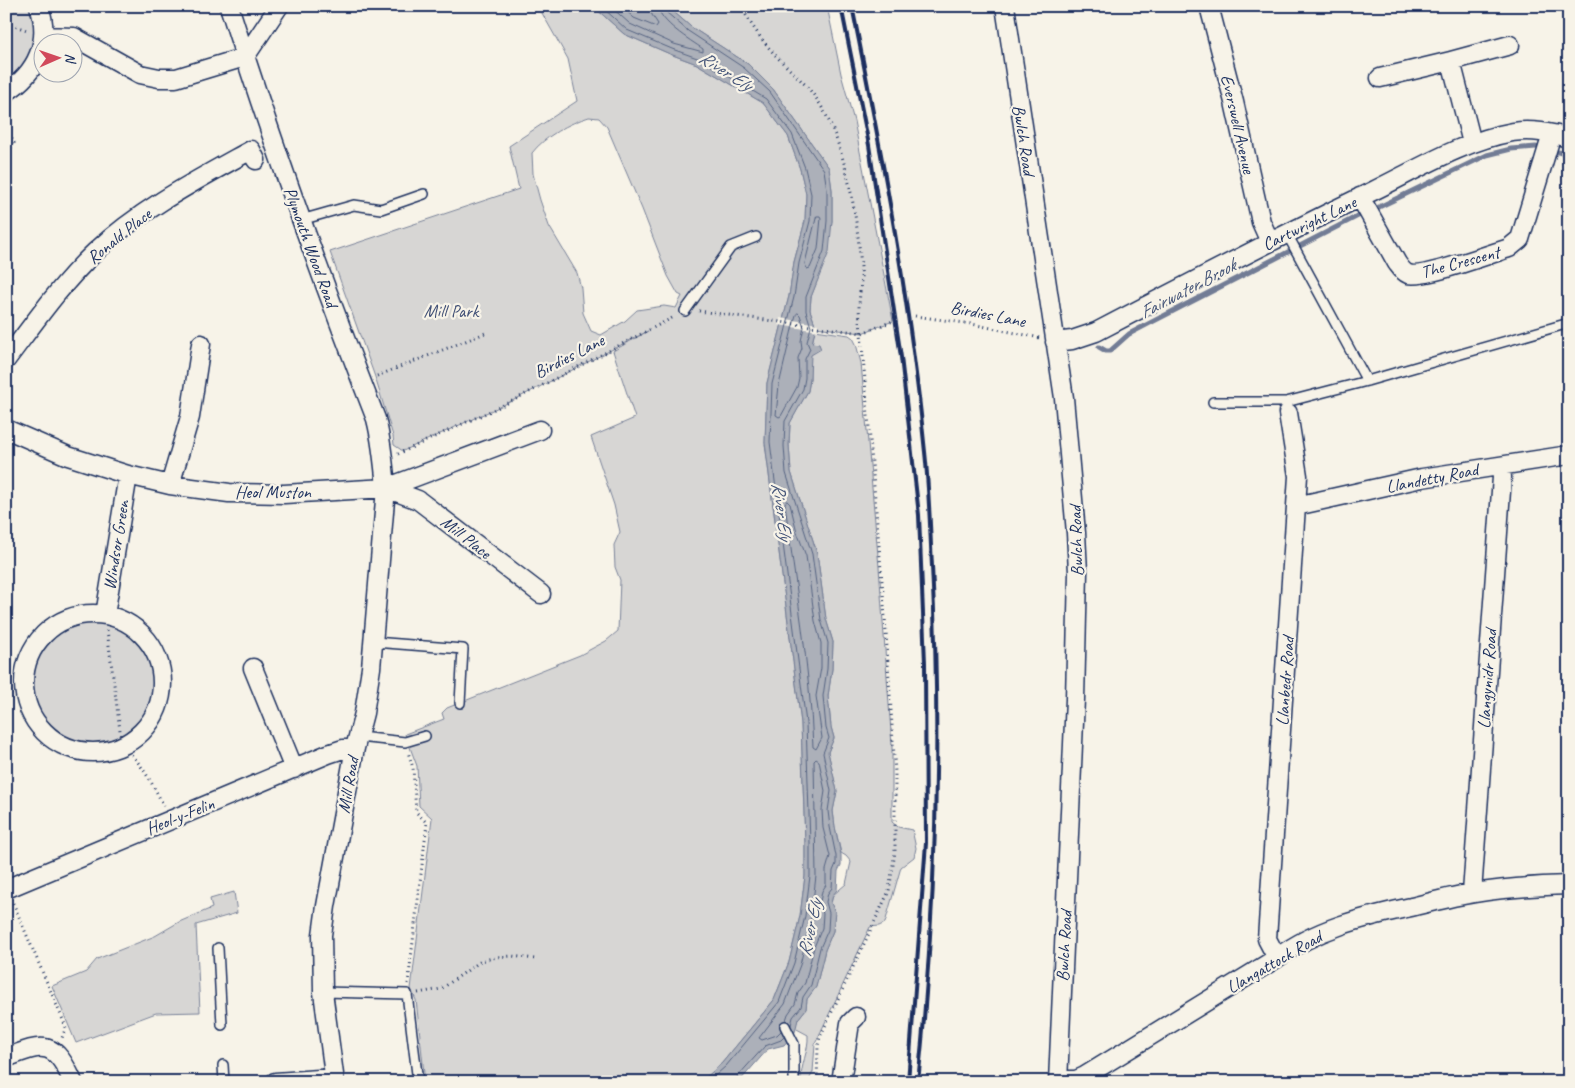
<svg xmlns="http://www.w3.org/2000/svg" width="1575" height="1088" viewBox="0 0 1575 1088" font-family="Caveat,sans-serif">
	<rect width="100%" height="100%" fill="#f7f3e8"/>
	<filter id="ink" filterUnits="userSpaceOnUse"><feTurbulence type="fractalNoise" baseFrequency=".02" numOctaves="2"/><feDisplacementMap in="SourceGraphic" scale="10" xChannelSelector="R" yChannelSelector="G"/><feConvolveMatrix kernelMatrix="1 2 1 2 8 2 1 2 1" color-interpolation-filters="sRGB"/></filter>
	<g filter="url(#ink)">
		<path fill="#d7d6d4" stroke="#798299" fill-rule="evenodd" d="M 6,6 L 33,6 L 36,40 L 25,67 L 6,81 Z
			M 538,6 L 593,6 L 624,34 L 670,54 L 697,64 L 763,103 L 788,136 L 800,169 L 806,194 L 805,221 L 794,262 L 789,296 L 767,383 L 765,443 L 801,723 L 805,843 L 805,876 L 800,916 L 789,962 L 774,1000 L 722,1063 L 701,1082 L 425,1082 L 416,1000 L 411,989 L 432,818 L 419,806 L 417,766 L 405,734 L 444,719 L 442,713 L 447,708 L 580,655 L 606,641 L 618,631 L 620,580 L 615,567 L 614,545 L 620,532 L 614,505 L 591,437 L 635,418 L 613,351 L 648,331 L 514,400 L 403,451 L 394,445 L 393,436 L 375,377 L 330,252 L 519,189 L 509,146 L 577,101 L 568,59 ZM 589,117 L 599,118 L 607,127 L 642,209 L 668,276 L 678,294 L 682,296 L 676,308 L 664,306 L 637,310 L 625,321 L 601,335 L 591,331 L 583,313 L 581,288 L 577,273 L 549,226 L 540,200 L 533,174 L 532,153 C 544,137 569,123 589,117 Z
			M 667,6 L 827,6 L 841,74 L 854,121 L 893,321 L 862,333 L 816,327 L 810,310 L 811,297 L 819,276 L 832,221 L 832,190 L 829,168 L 773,89 L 748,64 L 691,27 Z
			M 815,330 L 849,335 L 853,338 L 856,344 L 861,363 L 879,567 L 892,746 L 892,822 L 898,827 L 912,830 L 916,848 L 914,857 L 901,867 L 885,923 L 879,926 L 870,927 L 815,1044 L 813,1072 L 808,1082 L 801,1082 C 800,1066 809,1051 808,1035 L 795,1028 L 798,1019 L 806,1009 L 807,999 L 816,987 L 825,950 L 833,931 L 831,903 L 833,895 L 846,884 L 851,862 L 846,856 L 841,853 L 835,827 L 833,811 L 837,791 L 828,752 L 834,738 L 831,727 L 828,696 L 832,669 L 833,642 L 826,619 L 817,553 L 791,472 L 789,445 L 790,423 L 808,391 L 810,379 L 809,359 Z
			M31 682a61 61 0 1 1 122 0a61 61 0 1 1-122 0Z
			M 234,892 L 237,913 L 196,925 L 200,1012 L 156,1013 L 76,1043 L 52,986 L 86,972 L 97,959 L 155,936 L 179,922 L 212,908 L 210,899 Z"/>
		<path fill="#acb0b9" stroke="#727c95" d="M 593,6 L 667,6 L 691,27 L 748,64 L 773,89 L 829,168 L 832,190 L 832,221 L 829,252 L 811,297 L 810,310 L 816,327 L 812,343 L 819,344 L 821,349 L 811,355 L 810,379 L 808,391 L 790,423 L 789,445 L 791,472 L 817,553 L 826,619 L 833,642 L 832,669 L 828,696 L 831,727 L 834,738 L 828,752 L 837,791 L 833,811 L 835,827 L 841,855 L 841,865 L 838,871 L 837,890 L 833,895 L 831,903 L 835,912 L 833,931 L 825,950 L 816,987 L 807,999 L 806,1009 L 798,1019 L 795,1032 L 784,1045 L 768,1049 L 739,1082 L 701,1082 L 722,1063 L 774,1000 L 789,962 L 800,916 L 805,876 L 805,843 L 801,723 L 765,443 L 767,383 L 789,296 L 794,262 L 805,221 L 806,194 L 800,169 L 788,136 L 763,103 L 697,64 L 670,54 L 624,34 Z"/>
		<path fill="#f7f3e8" d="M 780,318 L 818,324 L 818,331 L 779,325 Z"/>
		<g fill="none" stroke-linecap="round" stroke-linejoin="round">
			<path stroke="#556382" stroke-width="1" d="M 601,6 L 627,30 L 672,49 L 700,59 L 766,99 L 792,134 L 805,168 L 811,194 L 810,221 L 799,263 L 794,297 L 772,384 L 770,442 L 806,723 L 810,843 L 810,876 L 805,916 L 794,963 L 779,1002 L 726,1066 L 708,1082
				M 610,6 L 630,24 L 674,44 L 703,52 L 703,49 C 690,40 659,22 658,6
				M 621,6 L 634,18 L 656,27 L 658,24 L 652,15 L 650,6
				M 664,6 L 666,12 L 688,31 L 744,68 L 770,92 L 824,170 L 827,190 L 827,221 L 824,251 L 806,297 L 806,311 L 811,327 L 807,342 L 810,349 L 805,359 L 805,378 L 803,389 L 785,421 L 784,446 L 786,473 L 812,554 L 821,620 L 828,643 L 827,669 L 823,696 L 826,728 L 829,738 L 823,753 L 831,791 L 828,811 L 830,827 L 836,856 L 836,864 L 833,871 L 832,888 L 828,893 L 826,902 L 829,913 L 828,930 L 820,948 L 811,985 L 803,997 L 801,1007 L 793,1017 L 791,1025
				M 817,216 L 820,216 L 821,218 L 818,249 L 810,268 L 807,269 L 805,264 Z
				M 798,313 L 800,315 L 804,327 L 801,341 L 802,348 L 798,358 L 799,378 L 797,387 L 781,416 L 779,417 L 776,415 L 779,385 L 793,325 L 796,315 Z
				M 787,501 L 790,504 L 797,532 L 806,556 L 815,621 L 821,643 L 821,668 L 816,696 L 822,738 L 816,749 L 813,747 C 810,666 795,584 785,504 Z
				M 781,1031 L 777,1035 L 762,1040 L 759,1038 L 785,1004 L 800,965 L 811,918 L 816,876 L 814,761 L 816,759 L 819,761 L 825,791 L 822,810 L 823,828 L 830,856 L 826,870 L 826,885 L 822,891 L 820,902 L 823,914 L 822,928 L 814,947 L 805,983 L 798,993 L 795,1004 L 788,1014 L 786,1020
				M 735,1082 L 737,1077 L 765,1046 L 781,1040 L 784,1037"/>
			<path stroke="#727c95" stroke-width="5" d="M 1558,152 L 1569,155
				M 1379,207 L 1487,155 L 1511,149 L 1536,147
				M 1298,247 L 1358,216
				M 1099,347 L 1106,351 L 1110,351 L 1129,334 L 1150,323 L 1290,251"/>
			<defs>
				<path id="service" d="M 301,220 L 354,205 L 381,209 L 424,194
					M 1287,234 L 1367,381
					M 685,311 L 731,247 L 756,237
					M 1213,402 L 1286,402 L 1367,381 L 1569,323
					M 374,642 L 463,649 L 460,703
					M 359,737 L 405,742 L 425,736
					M 218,948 L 222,1025
					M 323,992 L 407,994 L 418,1082
					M 785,1026 L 794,1044 L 794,1082
					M 223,1065 L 224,1082"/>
				<path id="minor" d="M 229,6 C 273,146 323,283 376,419 C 382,442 384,465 386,488 L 371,668 L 364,713 L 355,748 L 326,906 L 322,935 L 323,992 L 335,1082
					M 1005,6 L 1064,398 L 1076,533 L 1078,572 L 1075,699 L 1058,1082
					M 1209,6 L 1234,102 L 1261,222 L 1270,242
					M 44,36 L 74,37 L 140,74 L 159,78 L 176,78 L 245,57 L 279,6
					M 1451,61 L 1510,45
					M 1380,78 L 1451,61 L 1472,143
					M 6,92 C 37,73 51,41 39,6
					M 1360,197 L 1397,263 C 1400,267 1403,272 1408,274 C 1422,279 1490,254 1509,248 L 1520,239 L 1552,134
					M 1055,342 L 1072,340 L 1096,332 C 1188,284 1280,236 1373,191 C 1418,169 1463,141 1513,132 C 1532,129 1550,133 1569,138
					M 6,360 C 34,323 61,284 95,252 C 141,209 197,180 251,150 L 256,160
					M 6,429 L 68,456 L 128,475 L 170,485 L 229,493 L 284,494 L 386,488 L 540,430
					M 170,485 L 190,417 L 201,344
					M 386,488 L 418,500 L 541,594
					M 1296,506 L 1422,478 L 1569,455
					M24 683a69 69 0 1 1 138 0a69 69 0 1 1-138 0Z
					M 105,615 L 128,475
					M 253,668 L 294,769
					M 6,889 L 328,754 L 343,749 L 355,748
					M 1472,893 L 1502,477 L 1500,466
					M 1277,958 L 1267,939 L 1298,476 L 1288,413
					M 6,1058 C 45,1042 55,1041 73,1082
					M 1058,1080 L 1076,1080 L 1085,1076 L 1277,958 C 1315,929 1364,917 1411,907 C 1432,902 1453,896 1474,893 C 1505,888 1537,886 1569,885
					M 275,1082 L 334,1078
					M 841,1082 L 850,1023 L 856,1017"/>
			</defs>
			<use href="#service" stroke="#1b2f5e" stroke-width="12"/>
			<use href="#minor" stroke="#1b2f5e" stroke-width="21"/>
			<path stroke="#1b2f5e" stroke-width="3" stroke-dasharray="1 4" stroke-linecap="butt" d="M 741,6 C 752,27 765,45 781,61 C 792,72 803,81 813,94 C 845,136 857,215 861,267 C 862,281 859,296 859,309 L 885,617 L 895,772 L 895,852 L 889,891 L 820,1037 L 818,1046 L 817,1082
				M 6,23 L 27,30
				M 6,124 L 14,143 L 6,157
				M 699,311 L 862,333 L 893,321
				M 915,316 L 972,324 L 1040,338
				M 377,376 L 488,332
				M 398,454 L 514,400 L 674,317
				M 107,630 L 122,746 C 142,762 152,784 164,806
				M 13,903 L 66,1027 L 62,1038
				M 408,984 L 427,823 L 416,812 L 413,768 L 408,752
				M 418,993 L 441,989 L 481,961 L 496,957 L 512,956 L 535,959"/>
			<use href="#service" stroke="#f7f3e8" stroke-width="9"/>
			<use href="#minor" stroke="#f7f3e8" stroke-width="18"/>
			<path stroke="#1b2f5e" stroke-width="4" d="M 841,6 L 869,145 L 901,357 L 919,515 L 925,663 L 926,843 L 908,1082
				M 852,6 C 882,154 910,302 925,452 C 929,489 930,528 932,566 C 941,738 936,910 918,1082"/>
		</g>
	</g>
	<g text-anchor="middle" stroke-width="4.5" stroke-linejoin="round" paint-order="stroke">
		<g font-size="18" fill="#1b2f5e" stroke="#f7f3e8">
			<text transform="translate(1238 124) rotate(77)" y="6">Everswell Avenue</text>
			<text transform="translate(1024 140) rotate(81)" y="6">Bwlch Road</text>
			<text transform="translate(1309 223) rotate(-26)" y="6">Cartwright Lane</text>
			<text transform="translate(119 236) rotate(-39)" y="6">Ronald Place</text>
			<text transform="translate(311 247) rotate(70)" y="6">Plymouth Wood Road</text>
			<text transform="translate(1460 262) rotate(-15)" y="6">The Crescent</text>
			<text transform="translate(988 314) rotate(11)" y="6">Birdies Lane</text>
			<text transform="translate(569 356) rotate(-27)" y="6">Birdies Lane</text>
			<text transform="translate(1432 478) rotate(-11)" y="6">Llandetty Road</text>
			<text x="273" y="498">Heol Muston</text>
			<text transform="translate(466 537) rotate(38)" y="6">Mill Place</text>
			<text transform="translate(1076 541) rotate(-92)" y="6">Bwlch Road</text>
			<text transform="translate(116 545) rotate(-81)" y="6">Windsor Green</text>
			<text transform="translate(1487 679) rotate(-86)" y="6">Llangynidr Road</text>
			<text transform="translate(1285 681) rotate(-86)" y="6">Llanbedr Road</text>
			<text transform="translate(348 785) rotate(-80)" y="6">Mill Road</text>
			<text transform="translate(180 816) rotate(-22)" y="6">Heol-y-Felin</text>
			<text transform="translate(1064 946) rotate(-87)" y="6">Bwlch Road</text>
			<text transform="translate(1274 962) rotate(-30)" y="6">Llangattock Road</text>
		</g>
		<g font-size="18" fill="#415076" stroke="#f7f3e8">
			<text x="451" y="317">Mill Park</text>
		</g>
		<g font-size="19" font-style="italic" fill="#465679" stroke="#f7f3e8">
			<text transform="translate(726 70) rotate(32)" y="7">River Ely</text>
			<text transform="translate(1187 288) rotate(-28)" y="7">Fairwater Brook</text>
			<text transform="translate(783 511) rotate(82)" y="7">River Ely</text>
			<text transform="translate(809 928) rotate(-78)" y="7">River Ely</text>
		</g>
	</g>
	<rect width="1575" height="1088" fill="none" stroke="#f7f3e8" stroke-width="25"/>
	<rect x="12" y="12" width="1550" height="1063" fill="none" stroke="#1b2f5e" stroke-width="2" filter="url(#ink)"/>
	<g transform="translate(58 58) rotate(88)"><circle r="24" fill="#f7f3e8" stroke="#9fa5b1"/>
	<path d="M0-4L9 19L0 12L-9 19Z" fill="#d1495b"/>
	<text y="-8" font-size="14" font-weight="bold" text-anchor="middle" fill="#1b2f5e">N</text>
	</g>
</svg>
